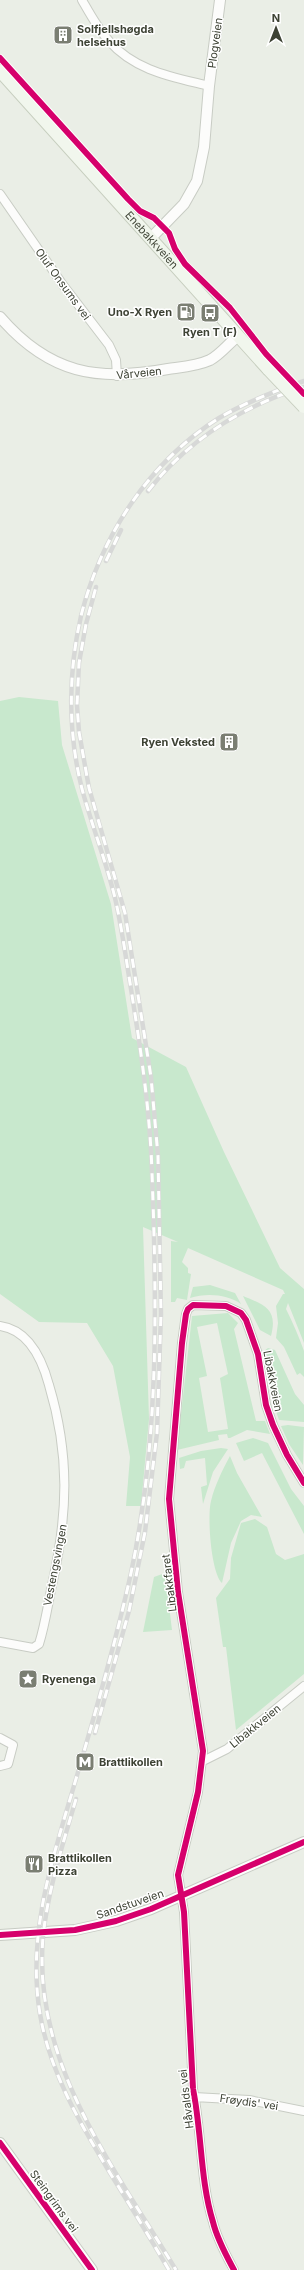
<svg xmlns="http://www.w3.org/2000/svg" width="304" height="2270" viewBox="0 0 304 2270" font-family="Inter,sans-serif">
	<rect width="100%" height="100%" fill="#eaeee6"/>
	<path fill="#c8e8cd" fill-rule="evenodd" d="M 19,697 L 58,701 L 62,745 L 111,904 L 132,1038 L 186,1067 L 224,1152 L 280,1268 L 304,1289 L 304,1343 L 288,1303 L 286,1309 C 293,1323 299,1337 304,1351 C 304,1358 304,1369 304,1377 L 300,1373 L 297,1375 L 284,1347 L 276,1338 L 278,1323 L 276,1306 L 283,1294 L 285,1294 L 283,1290 L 188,1248 L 182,1262 L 188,1268 L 188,1273 L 191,1274 L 187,1300 L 177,1298 L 175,1302 L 171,1302 L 171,1241 L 178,1242 L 143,1227 L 149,1419 L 141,1506 L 126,1506 L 130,1457 L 113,1366 L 87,1323 L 39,1322 L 0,1294 L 0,701 Z
		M 210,1285 L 235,1293 L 241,1304 C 227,1294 206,1293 190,1298 L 193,1287 Z
		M 243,1296 C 265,1305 278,1309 271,1336 L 260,1330 Z
		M 228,1313 L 238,1323 L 234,1329 L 256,1421 L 265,1421 L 270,1434 L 247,1430 L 230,1438 L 228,1438 L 227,1434 L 218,1435 L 219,1440 L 177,1450 L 192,1316 ZM 217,1323 L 228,1374 L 220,1378 L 228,1429 L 208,1432 L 199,1378 L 207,1376 L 197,1327 Z
		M 268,1348 L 275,1350 L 295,1394 L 304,1405 L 304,1422 L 279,1420 C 271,1397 267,1375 264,1351 Z
		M 288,1425 L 304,1427 L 303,1465 L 289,1444 L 281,1426 Z
		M 253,1438 L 268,1443 L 291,1489 L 304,1506 L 304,1534 L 262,1453 L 244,1461 L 236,1443 Z
		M 221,1448 L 228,1449 L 213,1472 L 203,1504 L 201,1487 L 207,1485 L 205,1458 L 186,1461 L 184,1468 L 180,1469 L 179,1458 L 201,1451 Z
		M 230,1456 L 237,1473 L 262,1517 L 251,1515 L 241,1521 L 231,1543 L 222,1583 C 211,1573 207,1516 211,1501 C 215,1485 222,1471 230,1456 Z
		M 255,1519 L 267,1527 L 276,1554 L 285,1560 L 304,1554 L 304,1674 L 236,1730 L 226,1647 L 223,1647 L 216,1598 L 230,1579 L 231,1558 L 241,1523 Z
		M 165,1573 L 172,1630 L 143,1632 L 154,1577 Z"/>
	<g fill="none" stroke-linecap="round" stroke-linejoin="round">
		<defs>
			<path id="minor" d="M 82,0 C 90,14 98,29 109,41 C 135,71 173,77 209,86
				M 0,194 L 63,285 L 109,345 L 116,360 L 117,376
				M 0,1326 C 29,1330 42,1359 49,1385 C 70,1455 68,1514 52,1585 C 48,1604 45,1625 39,1644 L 33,1648 L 0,1642
				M 0,1738 L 13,1745 L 8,1764 L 0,1766
				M 203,1761 L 227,1749 L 304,1686
				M 194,2097 L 249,2100 L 304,2111
				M 234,2270 C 226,2255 217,2239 213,2222 C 200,2180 202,2133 193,2089 L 184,1912 L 178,1875 L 198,1792 L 203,1751 L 178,1592 L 169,1499 L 182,1343 L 186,1314 L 188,1309 L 193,1305 L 226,1306 L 241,1313 L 246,1320 L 258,1354 L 266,1405 L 273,1425 L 287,1455 L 304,1483"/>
			<path id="tertiary" d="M 151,238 L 184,204 L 197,181 L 204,147 L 209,86 L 220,0
				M 0,317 C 49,374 98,382 168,369 C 182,367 197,366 210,360 C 221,354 228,344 238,336
				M 0,1935 L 75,1930 L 116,1921 L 151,1909 L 304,1842
				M 0,2143 L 92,2270"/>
			<g id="secondary">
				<path id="s1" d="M 0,71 L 268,369"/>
			</g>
		</defs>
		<use href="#minor" stroke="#c8ccc4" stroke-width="10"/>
		<use href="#tertiary" stroke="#c8ccc4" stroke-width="12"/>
		<use href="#secondary" stroke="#c7cebf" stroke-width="14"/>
		<use href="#minor" stroke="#fcfcfb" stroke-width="8"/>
		<use href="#tertiary" stroke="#fcfcfb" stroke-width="10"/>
		<use href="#secondary" stroke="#f1f6ed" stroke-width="12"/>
		<defs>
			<path id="rail" d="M 148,491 C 188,440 243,406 304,387
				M 106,561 L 121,530
				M 95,1733 L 129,1611 L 145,1532 L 157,1433 L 161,1314 L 158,1156 L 151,1077 L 125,913 L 89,788 L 79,732 L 77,705 L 79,663 L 86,624 L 96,587
				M 76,1799 C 63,1844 48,1889 43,1937 C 32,2063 114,2167 176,2270
				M 169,2270 C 150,2238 130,2205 110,2173 C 80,2123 50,2073 40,2014 C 26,1930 55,1852 78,1772 C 97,1707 116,1641 131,1573 C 159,1441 157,1307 152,1173 C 150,1111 141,1051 131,989 C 126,959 122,928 115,898 C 106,861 92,826 82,789 C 68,733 68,673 81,616 C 101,536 149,462 219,418 C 246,402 275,391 304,381"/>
		</defs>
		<use href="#rail" stroke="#d7d8d7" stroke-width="4.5"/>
		<use href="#rail" stroke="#fff" stroke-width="3" stroke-dasharray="9" stroke-linecap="butt"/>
		<defs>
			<path id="secondary-bridge" d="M 268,369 L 304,407"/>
		</defs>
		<use href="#secondary-bridge" stroke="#c7cebf" stroke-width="14" stroke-linecap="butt"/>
		<use href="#secondary-bridge" stroke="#f1f6ed" stroke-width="12"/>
		<defs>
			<path id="cycleway" d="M 0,58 L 128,199 L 140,211 L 154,218 L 169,233 L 175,249 L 185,264 L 230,308 L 266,354 L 304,394
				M 0,1935 L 75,1930 L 116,1921 L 151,1909 L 304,1842
				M 0,2143 L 92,2270
				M 234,2270 C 226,2255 217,2239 213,2222 C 200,2180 202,2133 193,2089 L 184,1912 L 178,1875 L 198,1792 L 203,1751 L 178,1592 L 169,1499 L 182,1343 L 186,1314 L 188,1309 L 193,1305 L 226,1306 L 241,1313 L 246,1320 L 258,1354 L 266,1405 L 273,1425 L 287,1455 L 304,1483"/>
		</defs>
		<use href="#cycleway" stroke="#fff" stroke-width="8"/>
		<use href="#cycleway" stroke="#d6006c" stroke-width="6"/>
	</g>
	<defs>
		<symbol id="building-square" viewBox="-11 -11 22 22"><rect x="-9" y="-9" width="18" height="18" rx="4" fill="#7a7e72" stroke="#fff"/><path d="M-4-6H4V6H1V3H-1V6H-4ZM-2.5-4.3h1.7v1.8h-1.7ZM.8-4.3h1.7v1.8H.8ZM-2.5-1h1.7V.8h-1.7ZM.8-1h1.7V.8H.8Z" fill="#fff"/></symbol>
		<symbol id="fuel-square" viewBox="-11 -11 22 22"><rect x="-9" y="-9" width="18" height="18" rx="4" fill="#7a7e72" stroke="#fff"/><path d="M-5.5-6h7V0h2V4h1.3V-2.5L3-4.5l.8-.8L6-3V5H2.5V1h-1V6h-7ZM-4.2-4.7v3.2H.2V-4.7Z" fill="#fff"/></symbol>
		<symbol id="bus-square" viewBox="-11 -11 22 22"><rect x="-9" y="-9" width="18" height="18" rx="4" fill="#7a7e72" stroke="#fff"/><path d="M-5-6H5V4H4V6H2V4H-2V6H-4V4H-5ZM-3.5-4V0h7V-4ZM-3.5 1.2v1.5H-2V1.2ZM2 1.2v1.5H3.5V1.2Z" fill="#fff"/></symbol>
		<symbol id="sight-square" viewBox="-11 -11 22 22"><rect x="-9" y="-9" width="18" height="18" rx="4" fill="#7a7e72" stroke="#fff"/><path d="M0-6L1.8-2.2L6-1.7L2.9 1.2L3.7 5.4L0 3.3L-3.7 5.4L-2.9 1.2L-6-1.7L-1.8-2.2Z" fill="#fff"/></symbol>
		<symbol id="metro-square" viewBox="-11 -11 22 22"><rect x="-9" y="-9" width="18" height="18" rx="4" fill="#7a7e72" stroke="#fff"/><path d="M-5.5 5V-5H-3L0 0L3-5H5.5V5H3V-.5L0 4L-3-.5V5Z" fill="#fff"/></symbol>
		<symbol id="restaurant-square" viewBox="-11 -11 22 22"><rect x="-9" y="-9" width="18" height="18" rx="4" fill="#7a7e72" stroke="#fff"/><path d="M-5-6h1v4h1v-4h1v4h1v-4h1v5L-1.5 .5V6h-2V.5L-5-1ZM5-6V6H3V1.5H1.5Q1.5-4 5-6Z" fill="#fff"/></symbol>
	</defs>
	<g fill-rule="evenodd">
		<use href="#building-square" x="52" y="24" width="22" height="22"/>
		<use href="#fuel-square" x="175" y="301" width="22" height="22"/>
		<use href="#bus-square" x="199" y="302" width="22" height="22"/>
		<use href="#building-square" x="218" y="731" width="22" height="22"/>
		<use href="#sight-square" x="17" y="1668" width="22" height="22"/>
		<use href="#metro-square" x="74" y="1751" width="22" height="22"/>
		<use href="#restaurant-square" x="23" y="1853" width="22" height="22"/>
	</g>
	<g text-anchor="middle" stroke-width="3" stroke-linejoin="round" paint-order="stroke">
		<g font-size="11" font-weight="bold" fill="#3d4234" stroke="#fff" text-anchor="start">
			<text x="77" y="33">Solfjellshøgda<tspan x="77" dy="13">helsehus</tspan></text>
			<text x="172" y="316" text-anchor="end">Uno-X Ryen</text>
			<text x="210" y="336" text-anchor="middle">Ryen T (F)</text>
			<text x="215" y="746" text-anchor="end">Ryen Veksted</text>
			<text x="42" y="1683">Ryenenga</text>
			<text x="99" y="1766">Brattlikollen</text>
			<text x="48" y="1862">Brattlikollen<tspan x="48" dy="13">Pizza</tspan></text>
		</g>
		<g font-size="11" fill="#3d4234" stroke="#fff">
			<text transform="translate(215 43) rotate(-82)" y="4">Plogveien</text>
			<text dy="4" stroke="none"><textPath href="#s1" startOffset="227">Enebakkveien</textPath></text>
			<text transform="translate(63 284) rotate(54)" y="4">Oluf Onsums vei</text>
			<text transform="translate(139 373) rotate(-6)" y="4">Vårveien</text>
			<text transform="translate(273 1381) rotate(79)" y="4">Libakkveien</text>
			<text transform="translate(55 1565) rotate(-79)" y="4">Vestengsvingen</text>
			<text transform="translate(169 1583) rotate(-97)" y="4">Libakkfaret</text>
			<text transform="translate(255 1726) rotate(-39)" y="4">Libakkveien</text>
			<text transform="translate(130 1904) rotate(-19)" y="4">Sandstuveien</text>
			<text transform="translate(186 2099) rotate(-97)" y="4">Håvalds vei</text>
			<text transform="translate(249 2102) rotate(8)" y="4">Frøydis' vei</text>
			<text transform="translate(54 2201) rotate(54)" y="4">Steingrims vei</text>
		</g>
	</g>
	<g transform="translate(276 28)" stroke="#ffffff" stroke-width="3" paint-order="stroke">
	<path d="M0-3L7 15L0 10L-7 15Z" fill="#3d4234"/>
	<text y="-6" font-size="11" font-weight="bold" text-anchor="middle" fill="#3d4234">N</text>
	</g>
</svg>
